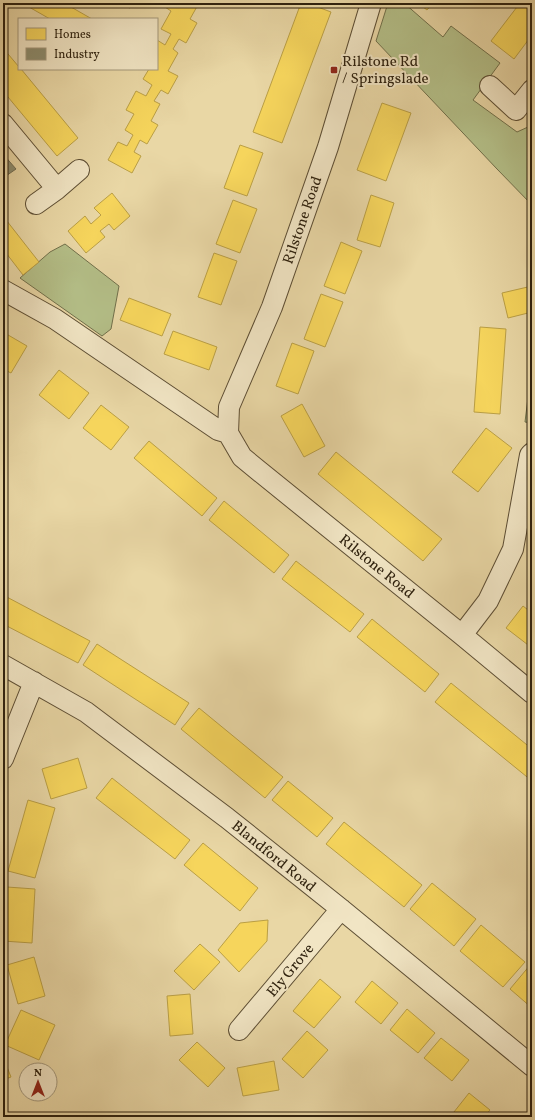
<svg xmlns="http://www.w3.org/2000/svg" width="535" height="1120" viewBox="0 0 535 1120" font-family="Vollkorn,serif">
	<rect width="100%" height="100%" fill="#e9d7a5"/>
	<filter id="stains"><feTurbulence type="fractalNoise" baseFrequency=".005" numOctaves="4"/><feColorMatrix values="0 0 0 0 .2 0 0 0 0 .09 0 0 0 0 .02 0 0 0 .5 -.17"/></filter>
	<radialGradient id="worn" r=".72"><stop offset=".6" stop-color="#630" stop-opacity="0"/><stop offset="1" stop-color="#630" stop-opacity=".3"/></radialGradient>
	<path fill="#b4bf88" stroke="#71704b" d="M 388,3 L 404,3 L 443,37 L 451,26 L 500,63 L 473,100 L 517,132 L 528,127 L 532,129 L 532,205 L 497,169 L 376,41 Z
		M 65,244 L 119,286 L 111,329 L 102,336 L 20,278 L 50,252 Z
		M 532,365 L 532,423 L 525,422 Z"/>
	<path fill="#f6d55c" stroke="#ba9f45" d="M 22,3 L 64,3 L 92,19 L 50,19 Z
		M 167,3 L 199,3 L 190,19 L 197,23 L 186,43 L 179,39 L 173,49 L 178,53 L 168,71 L 178,76 L 168,94 L 161,90 L 154,101 L 160,104 L 151,121 L 158,125 L 147,144 L 140,140 L 134,152 L 141,156 L 132,173 L 108,160 L 118,142 L 127,146 L 133,135 L 125,130 L 134,114 L 126,110 L 136,91 L 146,96 L 152,85 L 143,79 L 149,69 L 157,69 L 157,40 L 165,45 L 171,34 L 161,29 L 171,11 L 165,7 Z
		M 301,3 L 307,3 L 331,12 L 282,143 L 253,132 Z
		M 418,3 L 433,3 L 427,10 Z
		M 520,3 L 532,3 L 532,35 L 514,59 L 491,41 Z
		M 3,48 L 19,67 L 19,69 L 21,69 L 78,138 L 57,156 L 3,91 Z
		M 382,103 L 411,113 L 386,181 L 357,170 Z
		M 240,145 L 263,153 L 247,196 L 224,188 Z
		M 112,193 L 130,216 L 114,230 L 109,224 L 100,231 L 105,237 L 86,253 L 68,231 L 85,216 L 91,224 L 101,215 L 94,208 Z
		M 371,195 L 394,203 L 380,247 L 357,240 Z
		M 233,200 L 257,209 L 240,253 L 216,244 Z
		M 3,216 L 39,262 L 23,275 L 3,249 Z
		M 341,242 L 362,251 L 345,294 L 324,286 Z
		M 214,253 L 237,261 L 221,305 L 198,297 Z
		M 532,286 L 532,312 L 508,318 L 502,293 Z
		M 321,294 L 343,302 L 325,347 L 304,339 Z
		M 129,298 L 171,314 L 162,336 L 120,320 Z
		M 480,327 L 506,329 L 500,414 L 474,412 Z
		M 173,331 L 217,347 L 209,370 L 164,354 Z
		M 3,332 L 27,346 L 11,373 L 3,369 Z
		M 292,343 L 314,351 L 298,394 L 276,386 Z
		M 59,370 L 89,393 L 69,419 L 39,395 Z
		M 302,404 L 325,446 L 304,457 L 281,416 Z
		M 101,405 L 129,427 L 111,450 L 83,428 Z
		M 486,428 L 512,448 L 478,492 L 452,472 Z
		M 149,441 L 217,498 L 202,516 L 134,458 Z
		M 336,452 L 442,539 L 423,561 L 318,474 Z
		M 224,501 L 289,555 L 274,573 L 209,520 Z
		M 296,561 L 364,614 L 350,632 L 282,579 Z
		M 3,595 L 90,641 L 78,663 L 3,624 Z
		M 523,606 L 532,613 L 532,648 L 506,628 Z
		M 372,619 L 439,674 L 425,692 L 357,637 Z
		M 97,644 L 189,703 L 175,725 L 83,665 Z
		M 451,683 L 532,749 L 532,781 L 435,702 Z
		M 199,708 L 283,777 L 265,798 L 181,729 Z
		M 78,758 L 87,788 L 51,799 L 42,769 Z
		M 112,778 L 190,840 L 175,859 L 96,798 Z
		M 288,781 L 333,818 L 317,837 L 272,800 Z
		M 28,800 L 55,808 L 35,878 L 8,871 Z
		M 344,822 L 422,885 L 404,907 L 326,844 Z
		M 203,843 L 258,888 L 240,911 L 184,865 Z
		M 432,883 L 476,919 L 454,946 L 410,909 Z
		M 7,887 L 35,889 L 32,943 L 3,941 Z
		M 268,920 L 267,941 L 239,972 L 218,950 L 240,923 Z
		M 481,925 L 525,962 L 503,987 L 460,951 Z
		M 200,944 L 220,962 L 194,990 L 174,971 Z
		M 34,957 L 45,996 L 18,1004 L 7,965 Z
		M 531,964 L 532,965 L 532,1008 L 510,989 Z
		M 320,979 L 341,997 L 314,1028 L 293,1011 Z
		M 372,981 L 398,1003 L 381,1024 L 355,1002 Z
		M 190,994 L 193,1034 L 170,1036 L 167,996 Z
		M 407,1009 L 435,1033 L 418,1053 L 390,1030 Z
		M 21,1010 L 55,1025 L 39,1060 L 5,1045 Z
		M 307,1031 L 328,1050 L 303,1078 L 282,1059 Z
		M 441,1038 L 469,1060 L 452,1081 L 424,1058 Z
		M 197,1042 L 225,1068 L 208,1087 L 179,1060 Z
		M 3,1057 L 11,1077 L 3,1080 Z
		M 274,1061 L 279,1090 L 243,1096 L 237,1068 Z
		M 469,1093 L 490,1110 L 484,1117 L 450,1117 Z"/>
	<path fill="#8c8c6e" stroke="#706c51" d="M 122,3 L 133,3 L 130,8 Z
		M 3,154 L 16,169 L 3,178 Z"/>
	<g fill="none" stroke-linecap="round" stroke-linejoin="round">
		<defs>
			<path id="minor" d="M 371,3 L 328,147 L 272,307 L 229,407 L 228,433 L 242,457 L 259,471 L 462,635 L 532,693
				M 490,86 L 516,110 L 532,90
				M 3,124 L 57,189
				M 36,204 L 57,189 L 79,170
				M 3,290 L 55,319 L 218,430 L 228,433
				M 462,635 L 488,601 L 513,549 L 530,455 L 532,453
				M 3,665 L 86,712 L 227,818 L 341,909 L 532,1066
				M 3,759 L 34,682
				M 239,1030 L 341,909"/>
		</defs>
		<use href="#minor" stroke="#5d4e34" stroke-width="22"/>
		<use href="#minor" stroke="#f1e5c4" stroke-width="20"/>
	</g>
	<rect fill="#8f2418" stroke="#f1e5c4" stroke-width="1.5" x="330" y="66" width="8" height="8" rx="2"/>
	<g text-anchor="middle" stroke-width="4" stroke-linejoin="round" paint-order="stroke">
		<g font-size="15" fill="#2e210e" stroke="#f1e5c4" text-anchor="start">
			<text x="342" y="66">Rilstone Rd<tspan x="342" dy="17">/ Springslade</tspan></text>
		</g>
		<g font-size="15" fill="#2e210e" stroke="#f1e5c4">
			<text transform="translate(302 220) rotate(-71)" y="5">Rilstone Road</text>
			<text transform="translate(377 566) rotate(39)" y="5">Rilstone Road</text>
			<text transform="translate(274 856) rotate(39)" y="5">Blandford Road</text>
			<text transform="translate(290 970) rotate(-50)" y="5">Ely Grove</text>
		</g>
	</g>
	<rect width="535" height="1120" fill="none" stroke="#e9d7a5" stroke-width="16"/>
	<rect x="4" y="4" width="527" height="1112" fill="none" stroke="#2e210e" stroke-width="2"/>
	<rect x="8" y="8" width="519" height="1104" fill="none" stroke="#2e210e"/>
	<rect x="18" y="18" width="140" height="52" fill="#f1e5c4" stroke="#a3977b"/>
	<rect x="26" y="28" width="20" height="12" fill="#f6d55c" stroke="#a3977b"/>
	<text x="54" y="38" font-size="12" fill="#2e210e">Homes</text>
	<rect x="26" y="48" width="20" height="12" fill="#8c8c6e" stroke="#a3977b"/>
	<text x="54" y="58" font-size="12" fill="#2e210e">Industry</text>
	<g transform="translate(38 1082)"><circle r="19" fill="#f1e5c4" stroke="#a3977b"/>
	<path d="M0-3L7 15L0 10L-7 15Z" fill="#8f2418"/>
	<text y="-6" font-size="11" font-weight="bold" text-anchor="middle" fill="#2e210e">N</text>
	</g>
	<rect width="100%" height="100%" filter="url(#stains)"/>
	<rect width="100%" height="100%" fill="url(#worn)"/>
</svg>
